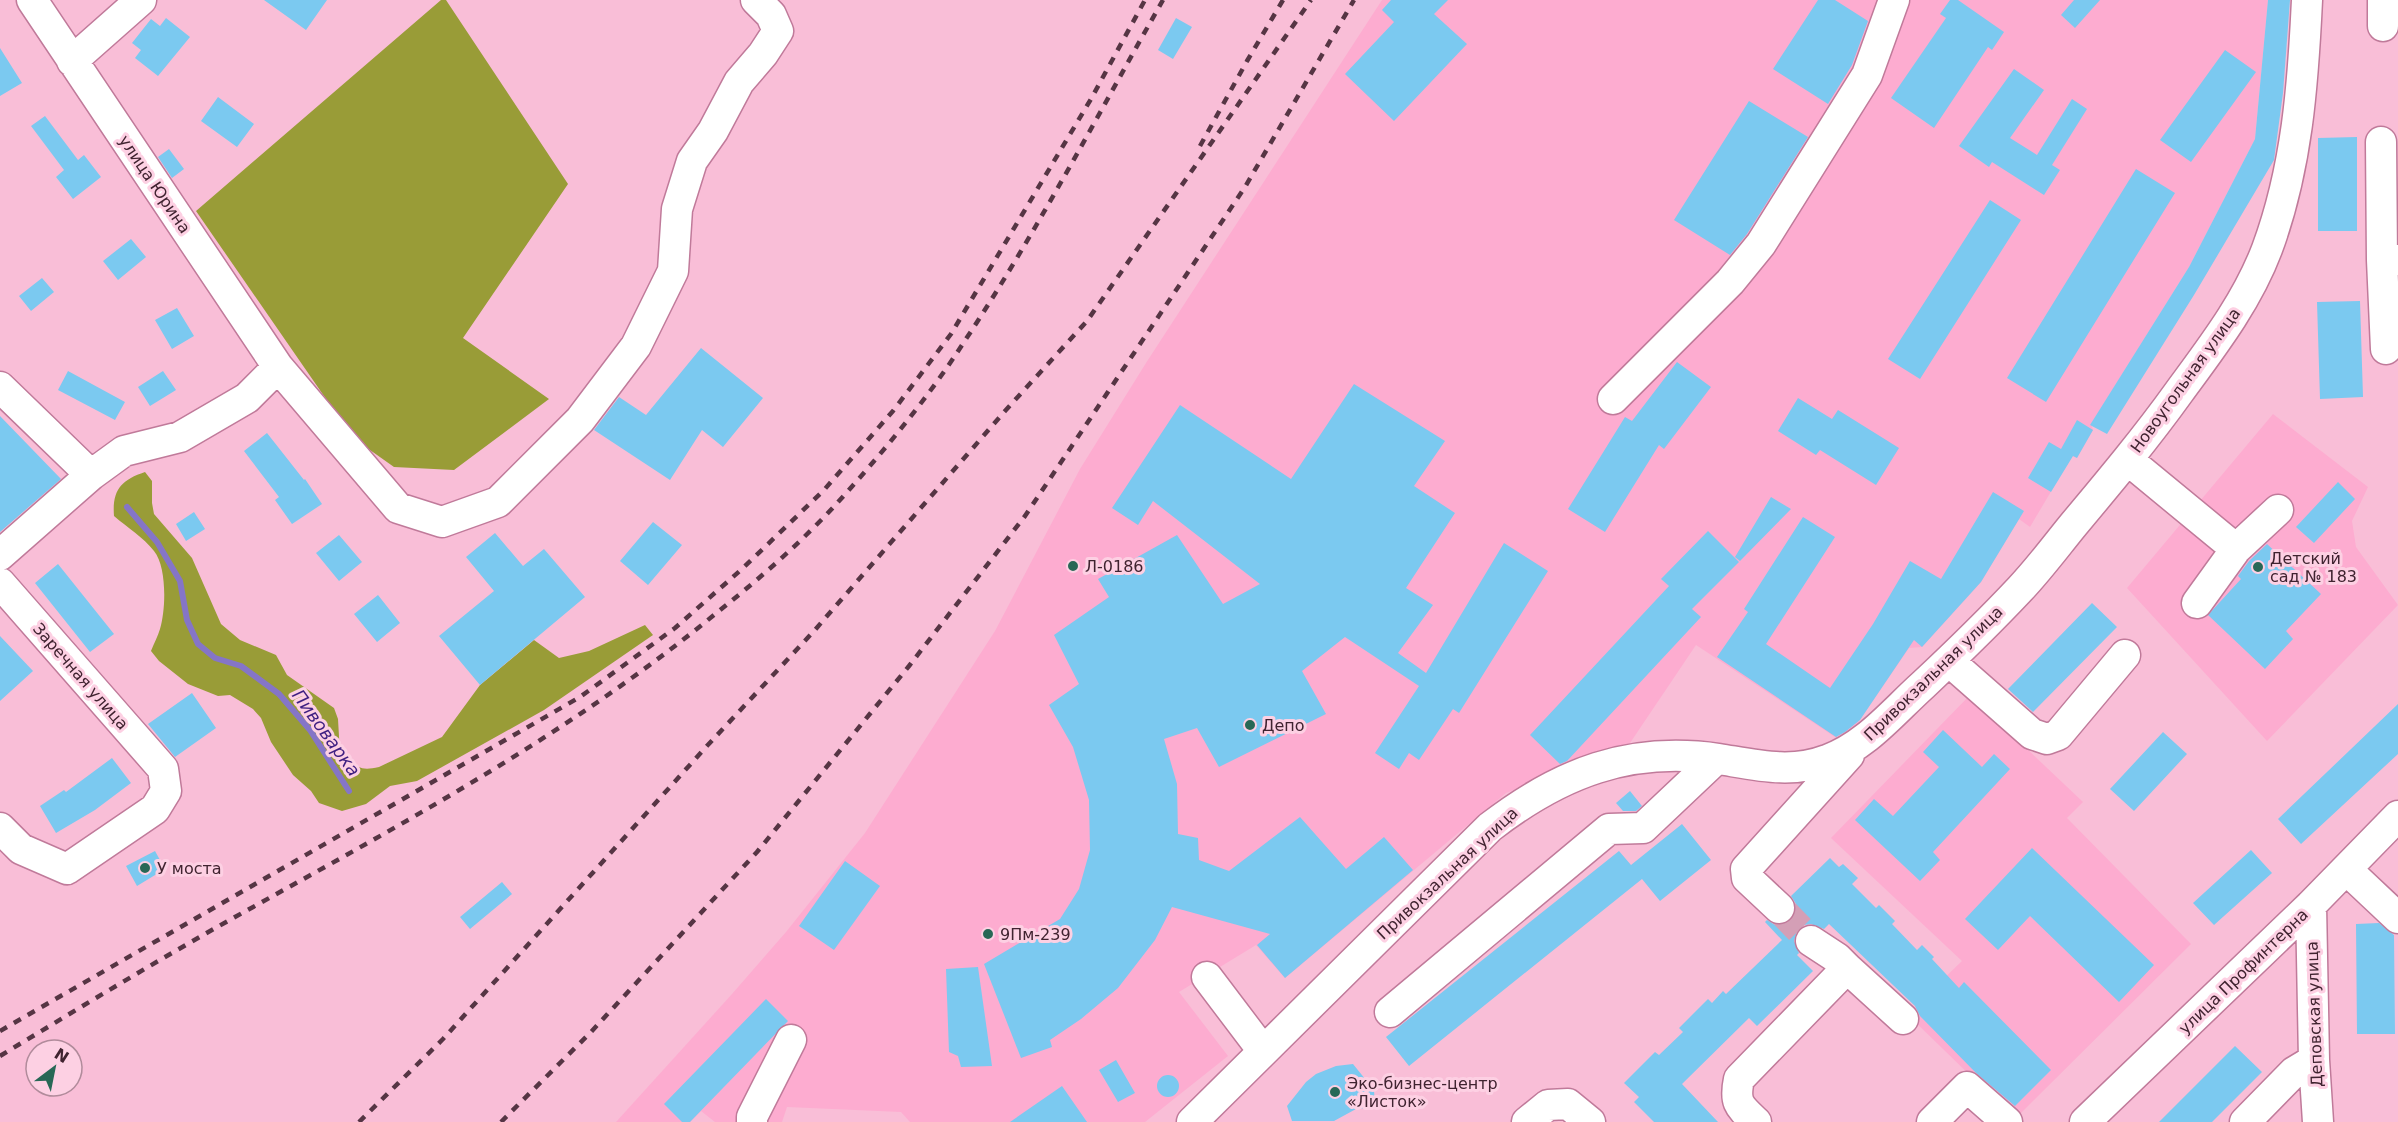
<svg xmlns="http://www.w3.org/2000/svg" width="2398" height="1122" viewBox="0 0 2398 1122" font-family="'DejaVu Sans',sans-serif">
	<rect width="100%" height="100%" fill="#f9bed7"/>
	<path fill="#fdacd0" d="M 1382,0 L 2268,0 L 2255,139 L 2189,267 L 2091,424 L 2093,430 L 2077,458 L 2072,456 L 2030,527 L 2019,519 L 1981,582 L 1922,647 L 1909,648 L 1844,743 L 1696,645 L 1628,746 L 1506,793 L 1285,978 L 1256,945 L 1179,992 L 1228,1056 L 1145,1122 L 910,1122 L 901,1112 L 787,1107 L 782,1122 L 715,1122 L 701,1111 L 690,1122 L 616,1122 L 732,994 L 786,932 L 865,833 L 995,631 L 1080,469 L 1146,363 Z
		M 2273,414 L 2368,487 L 2352,521 L 2356,547 L 2398,605 L 2267,741 L 2127,588 Z
		M 1970,695 L 2083,802 L 2067,818 L 2191,944 L 2015,1119 L 1907,1014 L 1962,961 L 1831,838 Z"/>
	<path fill="#999c37" d="M 441,0 L 446,0 L 568,184 L 463,338 L 549,399 L 454,470 L 394,467 L 353,438 L 196,211 Z
		M 145,472 L 152,481 L 152,503 L 154,514 L 192,558 L 221,624 L 240,640 L 276,655 L 287,675 L 334,708 L 338,719 L 340,754 C 357,765 357,772 379,767 L 442,737 L 480,685 L 534,640 L 559,658 L 589,651 L 645,625 L 653,635 L 544,710 L 417,781 L 390,786 L 366,804 L 342,811 L 319,803 L 311,791 L 293,775 L 271,742 L 261,718 L 253,709 L 230,695 L 218,696 L 188,684 L 159,661 L 151,651 C 154,643 158,636 160,629 C 166,609 167,567 154,551 C 143,537 128,528 114,516 C 112,490 121,480 145,472 Z"/>
	<g fill="none" stroke-linecap="round" stroke-linejoin="round">
		<path stroke="#8575c7" stroke-width="6" d="M 127,507 L 157,542 L 180,581 L 187,620 L 198,644 L 215,658 L 241,666 L 279,694 L 310,730 L 349,791"/>
	</g>
	<path fill="#7bc9f0" d="M 264,0 L 327,0 L 306,30 Z
		M 1391,0 L 1448,0 L 1434,14 L 1467,44 L 1394,121 L 1345,74 L 1394,22 L 1382,10 Z
		M 1818,0 L 1835,0 L 1868,21 L 1852,65 L 1828,104 L 1773,69 Z
		M 1950,0 L 1958,0 L 2004,32 L 1992,50 L 1988,47 L 1934,128 L 1891,98 L 1946,18 L 1940,14 Z
		M 2074,0 L 2100,0 L 2075,28 L 2061,15 Z
		M 2268,0 L 2290,0 L 2283,93 L 2274,160 L 2194,295 L 2107,434 L 2090,425 L 2189,267 L 2255,139 Z
		M 166,18 L 190,37 L 158,76 L 135,58 L 141,50 L 132,43 L 151,19 L 160,26 Z
		M 1176,18 L 1192,27 L 1173,59 L 1158,50 Z
		M 0,48 L 22,83 L 0,96 Z
		M 2225,50 L 2256,72 L 2191,162 L 2160,140 Z
		M 2014,69 L 2044,90 L 2010,138 L 2037,155 L 2072,99 L 2087,109 L 2052,165 L 2060,170 L 2044,195 L 1992,162 L 1989,167 L 1959,146 Z
		M 218,97 L 254,124 L 237,147 L 201,121 Z
		M 1749,101 L 1808,137 L 1747,234 L 1730,255 L 1674,220 Z
		M 45,116 L 78,160 L 84,155 L 101,177 L 73,199 L 56,177 L 64,170 L 31,126 Z
		M 2357,137 L 2357,231 L 2318,231 L 2318,138 Z
		M 169,149 L 184,169 L 172,178 L 158,157 Z
		M 2136,169 L 2175,193 L 2046,402 L 2007,378 Z
		M 1990,200 L 2021,220 L 1920,379 L 1888,359 Z
		M 131,239 L 146,257 L 118,280 L 103,261 Z
		M 42,278 L 54,292 L 31,311 L 19,296 Z
		M 2360,301 L 2363,397 L 2320,399 L 2317,302 Z
		M 177,308 L 194,336 L 172,349 L 155,320 Z
		M 701,348 L 763,398 L 723,447 L 702,430 L 670,480 L 594,430 L 619,397 L 646,415 Z
		M 1677,362 L 1711,387 L 1664,449 L 1659,445 L 1605,532 L 1568,509 L 1625,417 L 1632,421 Z
		M 68,371 L 125,402 L 115,420 L 58,390 Z
		M 163,371 L 176,390 L 150,406 L 138,387 Z
		M 1354,384 L 1445,441 L 1414,486 L 1455,513 L 1406,588 L 1433,605 L 1398,653 L 1426,673 L 1504,543 L 1548,571 L 1459,713 L 1453,709 L 1419,760 L 1409,753 L 1399,769 L 1375,753 L 1419,686 L 1345,637 L 1302,671 L 1326,714 L 1219,767 L 1197,728 L 1164,739 L 1177,784 L 1178,834 L 1198,838 L 1199,860 L 1229,871 L 1300,817 L 1346,869 L 1384,837 L 1413,870 L 1285,978 L 1257,945 L 1270,934 L 1172,907 L 1155,940 L 1118,988 L 1081,1019 L 1050,1040 L 1052,1047 L 1021,1058 L 984,964 L 1060,919 L 1079,889 L 1090,850 L 1089,800 L 1073,747 L 1049,705 L 1079,684 L 1054,635 L 1109,597 L 1098,579 L 1177,535 L 1223,604 L 1260,584 L 1153,501 L 1138,525 L 1112,508 L 1180,405 L 1291,479 Z
		M 1798,398 L 1832,419 L 1838,410 L 1899,448 L 1876,485 L 1820,450 L 1816,455 L 1778,431 Z
		M 0,416 L 61,479 L 0,532 Z
		M 2077,420 L 2093,430 L 2077,458 L 2073,456 L 2051,492 L 2028,478 L 2049,442 L 2061,449 Z
		M 267,433 L 304,480 L 305,479 L 322,504 L 292,524 L 275,500 L 279,497 L 244,451 Z
		M 2338,482 L 2355,499 L 2314,543 L 2296,527 Z
		M 1993,492 L 2024,511 L 1981,582 L 1922,647 L 1914,640 L 1860,720 L 1845,732 L 1836,737 L 1717,657 L 1748,612 L 1744,609 L 1803,517 L 1835,537 L 1766,644 L 1830,688 L 1873,624 L 1910,561 L 1941,579 Z
		M 1771,497 L 1791,509 L 1740,561 L 1735,557 Z
		M 194,512 L 205,529 L 186,541 L 176,524 Z
		M 653,522 L 682,545 L 648,585 L 620,561 Z
		M 1708,531 L 1739,562 L 1692,609 L 1701,617 L 1567,761 L 1560,764 L 1530,735 L 1669,586 L 1661,579 Z
		M 495,533 L 523,566 L 544,549 L 585,597 L 480,685 L 439,636 L 494,591 L 466,557 Z
		M 339,535 L 362,562 L 339,581 L 316,553 Z
		M 2267,544 L 2321,594 L 2286,631 L 2293,639 L 2265,669 L 2208,615 L 2241,579 L 2238,576 L 2249,561 Z
		M 58,564 L 114,634 L 90,652 L 35,583 Z
		M 378,595 L 400,623 L 377,642 L 354,614 Z
		M 2092,603 L 2117,627 L 2033,712 L 2008,689 Z
		M 0,636 L 33,671 L 0,701 Z
		M 192,693 L 216,728 L 175,757 L 148,724 Z
		M 2398,704 L 2398,754 L 2301,844 L 2278,819 Z
		M 1943,730 L 1982,767 L 1994,754 L 2010,769 L 1933,852 L 1940,860 L 1920,881 L 1855,820 L 1874,799 L 1893,816 L 1939,767 L 1923,752 Z
		M 2163,732 L 2187,754 L 2134,811 L 2110,789 Z
		M 112,758 L 131,783 L 95,810 L 56,833 L 40,806 L 64,790 L 66,792 Z
		M 1630,791 L 1642,806 L 1636,811 L 1623,811 L 1616,803 Z
		M 1682,824 L 1711,860 L 1660,901 L 1642,879 L 1409,1066 L 1386,1037 L 1619,851 L 1631,865 Z
		M 2032,848 L 2154,965 L 2119,1002 L 2030,916 L 1998,950 L 1965,919 Z
		M 2251,850 L 2272,873 L 2214,925 L 2193,903 Z
		M 155,851 L 165,869 L 137,886 L 126,866 Z
		M 1830,858 L 1839,867 L 1843,864 L 1858,878 L 1852,884 L 1876,908 L 1879,905 L 1895,921 L 1892,924 L 1917,950 L 1922,945 L 1934,957 L 1932,959 L 1959,988 L 1964,982 L 2051,1070 L 2015,1106 L 1976,1073 L 1920,1016 L 1915,1006 L 1829,924 L 1824,929 L 1811,924 L 1804,925 L 1797,931 L 1794,941 L 1799,953 L 1797,955 L 1813,971 L 1757,1026 L 1749,1018 L 1682,1084 L 1718,1122 L 1654,1122 L 1634,1102 L 1639,1097 L 1624,1083 L 1655,1052 L 1659,1055 L 1683,1032 L 1679,1028 L 1708,999 L 1712,1003 L 1723,991 L 1726,994 L 1782,940 L 1765,922 L 1767,920 L 1775,925 L 1783,925 L 1791,920 L 1796,911 L 1796,904 L 1791,896 Z
		M 845,861 L 880,886 L 834,950 L 799,926 Z
		M 502,882 L 512,894 L 470,929 L 460,917 Z
		M 2379,923 L 2394,935 L 2395,1034 L 2357,1034 L 2356,924 Z
		M 978,967 L 992,1066 L 961,1067 L 958,1056 L 949,1052 L 946,969 Z
		M 766,999 L 788,1021 L 690,1122 L 682,1122 L 664,1104 Z
		M 2235,1046 L 2262,1072 L 2212,1122 L 2159,1122 Z
		M 1116,1060 L 1135,1093 L 1118,1102 L 1099,1070 Z
		M 1353,1064 L 1374,1090 L 1375,1107 L 1356,1109 L 1334,1121 L 1292,1121 L 1287,1106 L 1306,1082 L 1316,1074 L 1336,1066 Z
		M1157 1086a11 11 0 1 1 22 0a11 11 0 1 1-22 0Z
		M 1062,1086 L 1087,1122 L 1010,1122 Z"/>
	<g fill="none" stroke-linecap="round" stroke-linejoin="round">
		<path stroke="#d49fb6" stroke-width="30" stroke-dasharray="30 15" stroke-linecap="butt" d="M 1779,908 L 1811,941"/>
		<defs>
			<path id="minor" d="M 32,0 L 278,367 L 398,508 L 442,522 L 498,502 L 580,420 L 636,346 L 673,271 L 677,209 L 692,161 L 713,131 L 739,82 L 763,54 L 778,31 L 771,15 L 756,0
				M 2383,26 L 2383,0
				M 72,61 L 141,0
				M 2381,142 L 2382,260 L 2398,260
				M 2382,260 L 2386,349
				M 0,387 L 91,475
				M 1613,399 L 1730,282 L 1761,244 L 1867,75 L 1894,0
				M 2128,460 L 2236,549
				M 0,555 L 91,475 L 124,451 L 180,437 L 247,398 L 278,367
				M 0,583 L 163,769 L 166,791 L 155,809 L 67,869 L 21,849 L 0,828
				M 2197,603 L 2236,549 L 2278,510
				M 1949,661 L 2032,734 L 2047,739 L 2058,735 L 2125,655
				M 2347,870 L 2398,918
				M 2311,905 L 2314,1060 L 2318,1122
				M 1779,908 L 1747,878 L 1746,869 L 1849,755
				M 1847,968 L 1903,1019
				M 1207,977 L 1263,1051
				M 1390,1012 L 1609,829 L 1643,828 L 1716,759
				M 752,1122 L 752,1117 L 791,1040
				M 1192,1122 L 1490,827 C 1560,773 1629,746 1719,759 C 1756,765 1791,774 1827,760 C 1866,746 1893,712 1923,685 C 1956,654 1989,622 2020,589 C 2039,569 2056,546 2074,524 C 2110,481 2146,438 2179,392 C 2212,347 2247,302 2267,249 C 2297,168 2303,85 2307,0
				M 1527,1122 L 1548,1105 L 1568,1104 L 1590,1122
				M 1756,1122 C 1739,1106 1734,1103 1739,1079 L 1847,968 L 1837,958 L 1811,941
				M 1932,1122 L 1967,1087 L 2007,1122
				M 2085,1122 L 2311,905 L 2398,816
				M 2245,1122 L 2294,1072 L 2314,1060"/>
		</defs>
		<use href="#minor" stroke="#c07a9a" stroke-width="33"/>
		<use href="#minor" stroke="#fff" stroke-width="30"/>
		<path stroke="#563544" stroke-width="4.5" stroke-dasharray="8 8" stroke-linecap="butt" d="M 1200,146 L 1247,61 L 1283,0
			M 0,1031 L 580,697 L 675,628 L 742,569 L 824,490 L 893,411 L 951,334 L 1091,99 L 1145,0
			M 0,1056 C 81,1007 161,958 244,912 C 406,822 570,733 714,615 C 758,580 802,542 839,501 C 884,451 928,398 964,342 C 1037,232 1098,114 1163,0
			M 359,1122 L 443,1039 L 706,747 L 814,631 L 1005,411 L 1087,321 L 1311,0
			M 501,1122 L 591,1032 L 757,852 L 909,666 L 1025,516 L 1245,187 L 1354,0"/>
	</g>
	<g fill="#286856" stroke="#fdd0e3" stroke-width="2">
		<circle cx="1073" cy="566" r="6"/>
		<circle cx="2258" cy="567" r="6"/>
		<circle cx="1250" cy="725" r="6"/>
		<circle cx="145" cy="868" r="6"/>
		<circle cx="988" cy="934" r="6"/>
		<circle cx="1335" cy="1092" r="6"/>
	</g>
	<g text-anchor="middle" stroke-width="6" stroke-linejoin="round" paint-order="stroke">
		<g font-size="16" fill="#402330" stroke="#fdd0e3">
			<text transform="translate(155 184) rotate(56)" y="6">улица Юрина</text>
			<text transform="translate(2185 380) rotate(-54)" y="6">Новоугольная улица</text>
			<text transform="translate(1933 673) rotate(-44)" y="6">Привокзальная улица</text>
			<text transform="translate(81 676) rotate(49)" y="6">Заречная улица</text>
			<text transform="translate(1447 873) rotate(-43)" y="6">Привокзальная улица</text>
			<text transform="translate(2243 971) rotate(-44)" y="6">улица Профинтерна</text>
			<text transform="translate(2314 1014) rotate(-92)" y="6">Деповская улица</text>
		</g>
		<g font-size="16" fill="#402330" stroke="#fdd0e3" text-anchor="start">
			<text x="2270" y="564">Детский<tspan x="2270" dy="18">сад № 183</tspan></text>
			<text x="1085" y="572">Л-0186</text>
			<text x="1262" y="731">Депо</text>
			<text x="157" y="874">У моста</text>
			<text x="1000" y="940">9Пм-239</text>
			<text x="1347" y="1089">Эко-бизнес-центр<tspan x="1347" dy="18">«Листок»</tspan></text>
		</g>
		<g font-size="18" font-style="italic" fill="#3f1f81" stroke="#fdd0e3">
			<text transform="translate(326 733) rotate(54)" y="6">Пивоварка</text>
		</g>
	</g>
	<g transform="translate(54 1068) rotate(32)"><circle r="28" fill="#fdd0e3" stroke="#b18b9b" stroke-width="1.5"/>
	<path d="M0-4.5L10 22L0 15L-10 22Z" fill="#286856"/>
	<text y="-9" font-size="16" font-weight="bold" text-anchor="middle" fill="#402330">N</text>
	</g>
</svg>
